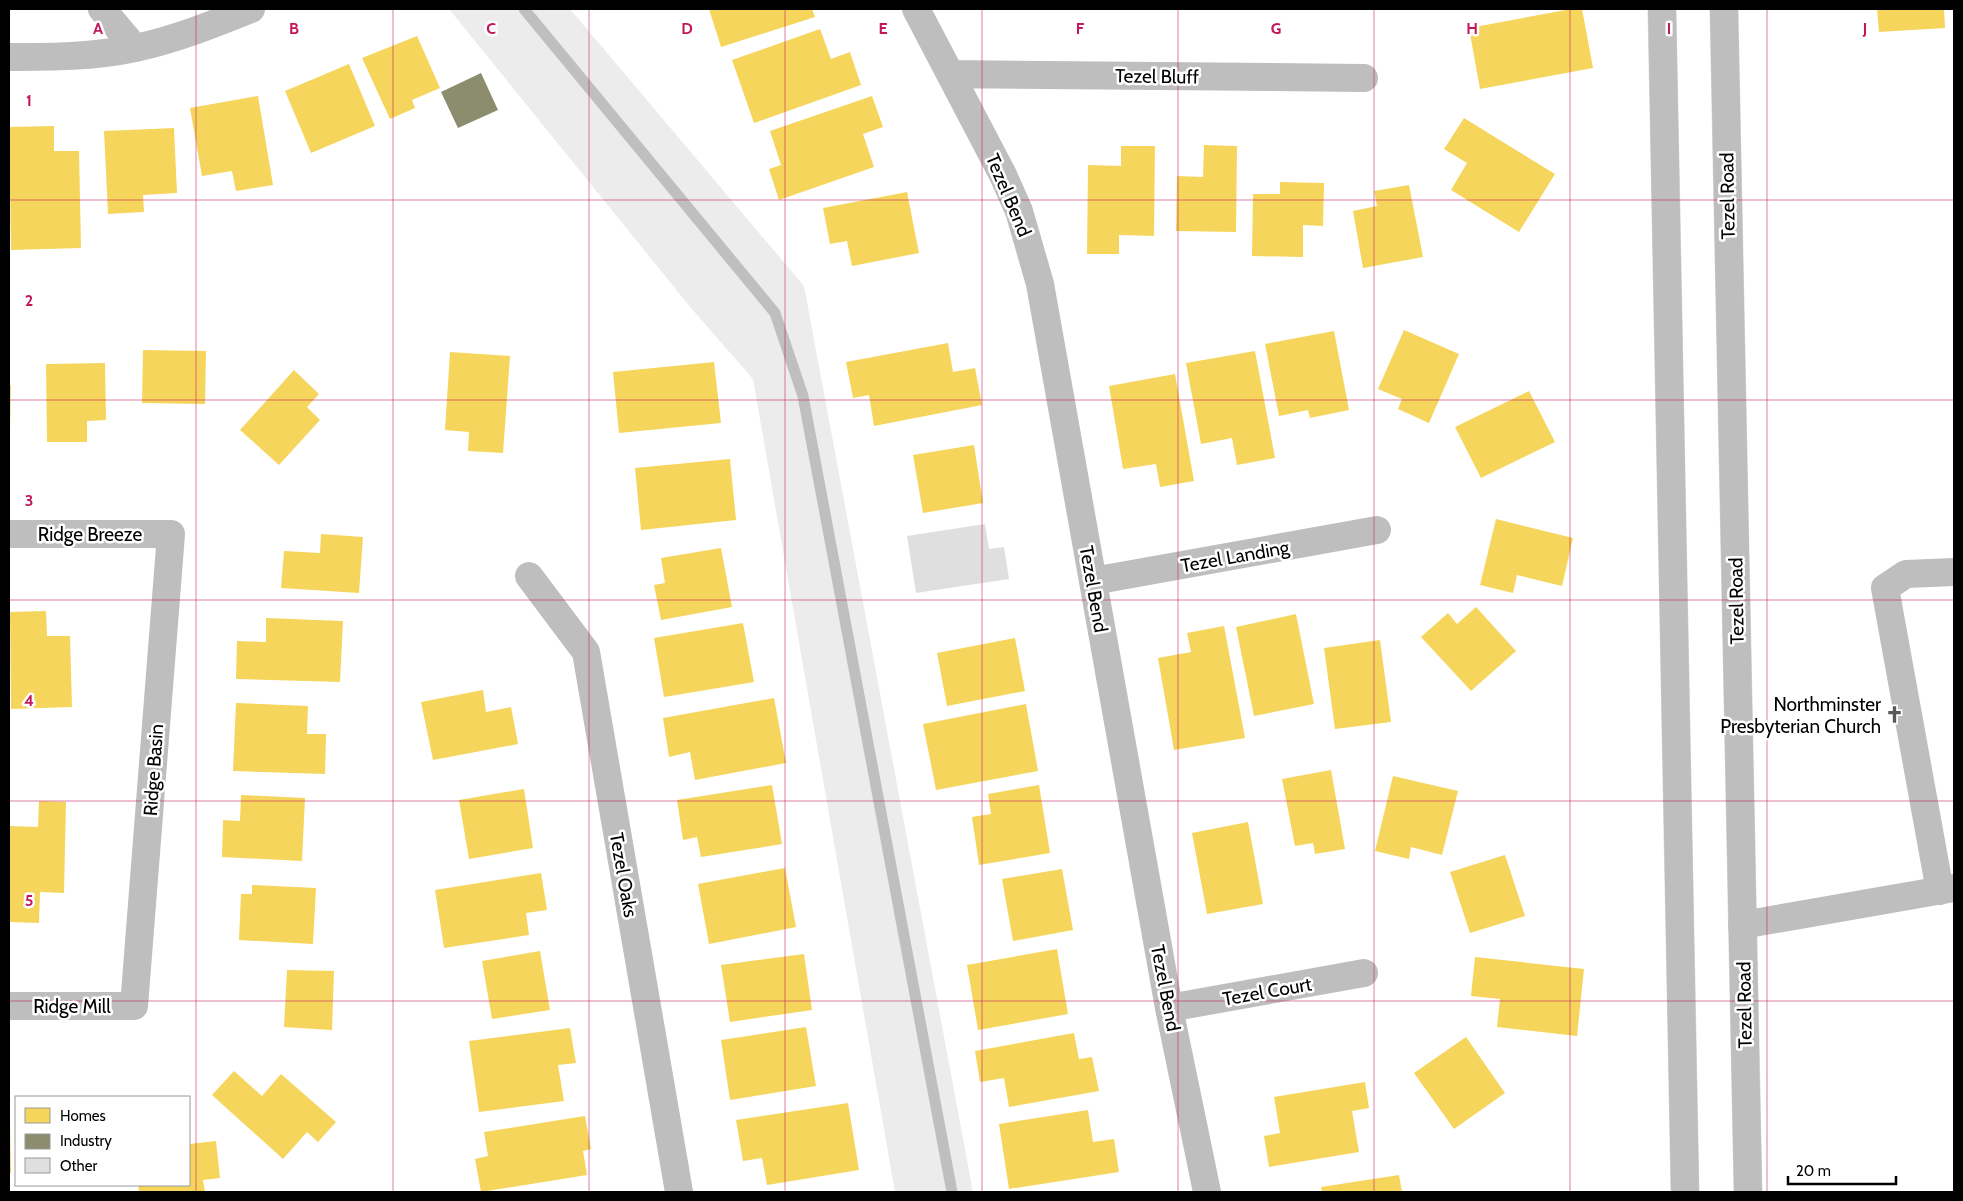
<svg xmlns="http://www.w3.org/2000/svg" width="1963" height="1201" viewBox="0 0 1963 1201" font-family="Cabin,sans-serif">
	<rect width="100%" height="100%" fill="#fff"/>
	<path fill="#ececec" d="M 449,9 L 570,9 L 804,286 L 973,1192 L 895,1192 L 753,379 L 691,308 Z"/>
	<path fill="#f6d55c" d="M 709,9 L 812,9 L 815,17 L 721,47 Z
		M 1571,9 L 1582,9 L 1593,68 L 1480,89 L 1469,28 Z
		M 1877,9 L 1944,9 L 1945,28 L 1879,32 Z
		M 820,29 L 831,59 L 850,52 L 861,85 L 754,123 L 732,60 Z
		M 417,36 L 440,88 L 412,100 L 415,108 L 390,119 L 362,58 Z
		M 349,64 L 375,126 L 311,153 L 285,91 Z
		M 258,96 L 273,185 L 236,191 L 232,171 L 202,176 L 190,108 Z
		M 872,96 L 883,127 L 863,134 L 874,167 L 779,200 L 769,169 L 781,165 L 770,131 Z
		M 1464,118 L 1555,174 L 1519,232 L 1451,190 L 1467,163 L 1444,149 Z
		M 54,126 L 54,151 L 79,151 L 81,248 L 11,250 L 9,127 Z
		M 174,128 L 177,193 L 143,195 L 144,212 L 108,214 L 104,131 Z
		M 1204,145 L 1237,146 L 1236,232 L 1176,231 L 1177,176 L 1203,177 Z
		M 1121,146 L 1155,146 L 1154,236 L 1119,235 L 1119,254 L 1087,254 L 1088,165 L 1121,166 Z
		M 1280,182 L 1324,183 L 1323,226 L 1303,225 L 1303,257 L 1252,256 L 1253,194 L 1280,194 Z
		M 1409,185 L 1423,257 L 1363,268 L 1353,211 L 1377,206 L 1374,191 Z
		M 907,192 L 919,253 L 852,266 L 847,241 L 830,244 L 823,208 Z
		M 1404,330 L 1459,354 L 1429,423 L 1398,409 L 1402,399 L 1378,389 Z
		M 1334,331 L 1349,410 L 1310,418 L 1308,410 L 1279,416 L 1265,344 Z
		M 948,343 L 953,372 L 975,368 L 982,405 L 874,426 L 869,395 L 853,398 L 846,362 Z
		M 143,350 L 206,351 L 205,404 L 142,403 Z
		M 1255,351 L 1275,458 L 1237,465 L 1232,438 L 1201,444 L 1186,363 Z
		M 450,352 L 510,356 L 503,453 L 468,451 L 469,432 L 445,430 Z
		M 714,362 L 721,423 L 619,433 L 613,372 Z
		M 105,363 L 106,420 L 87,421 L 87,442 L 47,442 L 46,364 Z
		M 294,370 L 319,394 L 307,407 L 320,420 L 279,465 L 240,430 Z
		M 1175,374 L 1194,481 L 1160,487 L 1156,464 L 1123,469 L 1109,386 Z
		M 9,385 L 11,385 L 10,435 L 9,435 Z
		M 1529,391 L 1555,442 L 1481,478 L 1455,427 Z
		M 974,445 L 983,503 L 923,513 L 913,455 Z
		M 730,459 L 736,520 L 641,530 L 635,468 Z
		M 1496,519 L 1573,538 L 1562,586 L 1517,575 L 1513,593 L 1480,585 Z
		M 321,534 L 363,537 L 359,593 L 281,588 L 284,551 L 320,553 Z
		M 721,548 L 732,607 L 661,620 L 654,585 L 665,583 L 661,558 Z
		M 1476,607 L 1516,651 L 1471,691 L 1421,637 L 1448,613 L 1457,624 Z
		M 46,611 L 47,636 L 70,636 L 72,707 L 11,709 L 10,612 Z
		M 1296,614 L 1314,704 L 1254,716 L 1236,627 Z
		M 266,618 L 343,621 L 340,682 L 236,679 L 237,641 L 266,642 Z
		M 743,623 L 754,682 L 664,697 L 654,638 Z
		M 1224,626 L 1245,738 L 1174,750 L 1158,658 L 1191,652 L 1187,633 Z
		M 1015,638 L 1025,691 L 947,706 L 937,653 Z
		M 1380,640 L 1391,722 L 1335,729 L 1324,648 Z
		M 483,690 L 486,712 L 511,707 L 518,744 L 433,760 L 421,702 Z
		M 774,698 L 786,763 L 695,780 L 690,752 L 669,757 L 663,718 Z
		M 236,703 L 308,706 L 307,734 L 326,734 L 325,774 L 233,771 Z
		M 1026,704 L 1038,771 L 936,790 L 923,724 Z
		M 1331,770 L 1345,849 L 1315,854 L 1313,843 L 1295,846 L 1282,779 Z
		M 1393,776 L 1458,791 L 1442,855 L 1411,847 L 1409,859 L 1375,851 Z
		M 772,785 L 782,844 L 701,857 L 697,837 L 683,840 L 677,800 Z
		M 1039,785 L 1050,853 L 979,865 L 972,817 L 991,814 L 988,794 Z
		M 524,789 L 533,848 L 469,859 L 459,800 Z
		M 241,795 L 305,798 L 302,861 L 222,857 L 223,820 L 240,821 Z
		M 39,801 L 66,802 L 64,893 L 40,892 L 39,923 L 9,922 L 9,826 L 38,827 Z
		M 1248,822 L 1263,904 L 1207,914 L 1192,833 Z
		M 1505,855 L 1525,916 L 1470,933 L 1450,872 Z
		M 785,868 L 796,927 L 709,944 L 698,884 Z
		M 1062,869 L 1073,930 L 1013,941 L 1002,879 Z
		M 541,873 L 547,910 L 526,913 L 529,935 L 444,948 L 435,890 Z
		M 252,885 L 316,888 L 313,944 L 239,940 L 241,894 L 252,894 Z
		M 1057,949 L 1068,1014 L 978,1030 L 967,965 Z
		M 540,951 L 550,1010 L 492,1019 L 482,961 Z
		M 804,954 L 812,1010 L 730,1022 L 721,965 Z
		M 1475,957 L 1584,969 L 1577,1036 L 1497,1027 L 1500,999 L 1471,996 Z
		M 287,970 L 334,971 L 332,1030 L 284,1027 Z
		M 806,1027 L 816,1086 L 730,1100 L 721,1040 Z
		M 570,1028 L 576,1063 L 558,1065 L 564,1101 L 479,1112 L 469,1041 Z
		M 1074,1033 L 1079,1059 L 1092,1057 L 1099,1091 L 1009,1107 L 1004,1078 L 980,1082 L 975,1051 Z
		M 1466,1037 L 1505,1093 L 1454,1129 L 1414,1073 Z
		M 234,1071 L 262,1096 L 281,1074 L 336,1122 L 318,1142 L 307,1132 L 283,1159 L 212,1095 Z
		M 1365,1082 L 1369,1108 L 1352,1111 L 1359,1152 L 1269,1167 L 1264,1136 L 1280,1133 L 1274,1097 Z
		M 848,1103 L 859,1170 L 767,1185 L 762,1158 L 743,1161 L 736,1120 Z
		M 1088,1110 L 1093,1142 L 1114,1139 L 1119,1172 L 1009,1189 L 999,1124 Z
		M 585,1116 L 591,1149 L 583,1151 L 587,1175 L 481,1192 L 475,1159 L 488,1156 L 484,1132 Z
		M 9,1121 L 10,1121 L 11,1173 L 9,1173 Z
		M 216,1141 L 220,1178 L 203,1180 L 205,1192 L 139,1192 L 138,1185 L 189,1185 L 189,1144 Z
		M 1399,1175 L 1402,1192 L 1322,1192 L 1321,1187 Z"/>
	<path fill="#8c8c6e" d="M 481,73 L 498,110 L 458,128 L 441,92 Z"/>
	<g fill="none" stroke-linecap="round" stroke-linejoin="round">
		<path stroke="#bfbfbf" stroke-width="11" d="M 524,9 L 775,313 L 803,396 L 952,1192"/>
	</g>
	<path fill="#dfdfdf" d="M 985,524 L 989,549 L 1004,547 L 1009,579 L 916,593 L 907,536 Z"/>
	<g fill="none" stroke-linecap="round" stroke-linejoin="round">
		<defs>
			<path id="major" d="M 1662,9 L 1685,1192
				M 1724,9 L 1748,1192"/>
		</defs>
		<use href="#major" stroke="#dbdbdb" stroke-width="29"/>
		<path stroke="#bebebe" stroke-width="28" d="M 102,9 L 135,48
			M 916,9 L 1003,175 L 1019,211 L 1040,284 L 1169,1008 L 1207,1192
			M 9,57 C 51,57 93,57 135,48 C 174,40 214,24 251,9
			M 950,74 L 1364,78
			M 9,534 L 171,534 L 134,1006 L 9,1006
			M 529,576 L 586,652 L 679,1192
			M 1093,581 L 1377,530
			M 1940,891 L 1885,588 L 1906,574 L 1954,572
			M 1742,925 L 1954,888
			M 1169,1008 L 1364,973"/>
		<use href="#major" stroke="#bebebe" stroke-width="28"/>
	</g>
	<path fill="none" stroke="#c2185b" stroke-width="1" stroke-opacity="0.55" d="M 196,9 L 196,1192M 393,9 L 393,1192M 589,9 L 589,1192M 785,9 L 785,1192M 982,9 L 982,1192M 1178,9 L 1178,1192M 1374,9 L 1374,1192M 1570,9 L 1570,1192M 1767,9 L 1767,1192M 9,200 L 1954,200M 9,400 L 1954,400M 9,600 L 1954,600M 9,801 L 1954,801M 9,1001 L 1954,1001"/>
	<defs>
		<symbol id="church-bare" viewBox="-9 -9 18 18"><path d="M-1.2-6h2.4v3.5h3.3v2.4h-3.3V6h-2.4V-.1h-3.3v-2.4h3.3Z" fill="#595959" stroke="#fff" stroke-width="2.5" paint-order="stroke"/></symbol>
	</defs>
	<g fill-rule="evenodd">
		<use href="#church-bare" x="1882" y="702" width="25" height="25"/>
	</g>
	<g text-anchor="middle" stroke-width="5" stroke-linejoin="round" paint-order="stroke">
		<g font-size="19" fill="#000" stroke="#fff">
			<text transform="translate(1157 76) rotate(1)" y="7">Tezel Bluff</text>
			<text transform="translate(1009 195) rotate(67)" y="7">Tezel Bend</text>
			<text transform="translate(1727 196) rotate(-91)" y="7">Tezel Road</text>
			<text x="90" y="541">Ridge Breeze</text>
			<text transform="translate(1235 556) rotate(-10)" y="7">Tezel Landing</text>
			<text transform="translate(1094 589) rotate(80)" y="7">Tezel Bend</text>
			<text transform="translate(1736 601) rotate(-91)" y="7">Tezel Road</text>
			<text transform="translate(153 770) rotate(-86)" y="7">Ridge Basin</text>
			<text transform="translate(624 875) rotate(80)" y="7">Tezel Oaks</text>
			<text transform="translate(1166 988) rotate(79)" y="7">Tezel Bend</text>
			<text transform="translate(1267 991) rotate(-10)" y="7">Tezel Court</text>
			<text transform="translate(1744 1005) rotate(-91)" y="7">Tezel Road</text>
			<text x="72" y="1013">Ridge Mill</text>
		</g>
		<g font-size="19" fill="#000" stroke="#fff" text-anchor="end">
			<text x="1881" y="711">Northminster<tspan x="1881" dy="22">Presbyterian Church</tspan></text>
		</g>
	</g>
	<g font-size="16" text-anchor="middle" font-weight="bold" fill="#c2185b" stroke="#fff" stroke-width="5" stroke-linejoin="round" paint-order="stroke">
		<text x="98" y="34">A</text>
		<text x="294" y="34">B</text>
		<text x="491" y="34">C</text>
		<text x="687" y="34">D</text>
		<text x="883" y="34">E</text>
		<text x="1080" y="34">F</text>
		<text x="1276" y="34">G</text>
		<text x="1472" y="34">H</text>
		<text x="1669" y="34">I</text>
		<text x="1865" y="34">J</text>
		<text x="29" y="106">1</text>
		<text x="29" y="306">2</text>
		<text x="29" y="506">3</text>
		<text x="29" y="706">4</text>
		<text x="29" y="906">5</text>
	</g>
	<rect width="1963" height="1201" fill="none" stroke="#000000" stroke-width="20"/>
	<rect x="15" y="1096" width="175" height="90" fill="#ffffff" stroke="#999999"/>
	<rect x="25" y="1108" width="25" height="15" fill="#f6d55c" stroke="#999999"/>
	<text x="60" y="1121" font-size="15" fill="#000000">Homes</text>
	<rect x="25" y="1134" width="25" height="15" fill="#8c8c6e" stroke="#999999"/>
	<text x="60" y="1146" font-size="15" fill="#000000">Industry</text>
	<rect x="25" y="1158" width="25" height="15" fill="#dfdfdf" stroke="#999999"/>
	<text x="60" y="1171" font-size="15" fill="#000000">Other</text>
	<path d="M1788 1176v8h108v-8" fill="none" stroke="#000000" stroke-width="2.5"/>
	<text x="1796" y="1176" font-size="15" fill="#000000" stroke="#ffffff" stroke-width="4" paint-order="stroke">20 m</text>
</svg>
